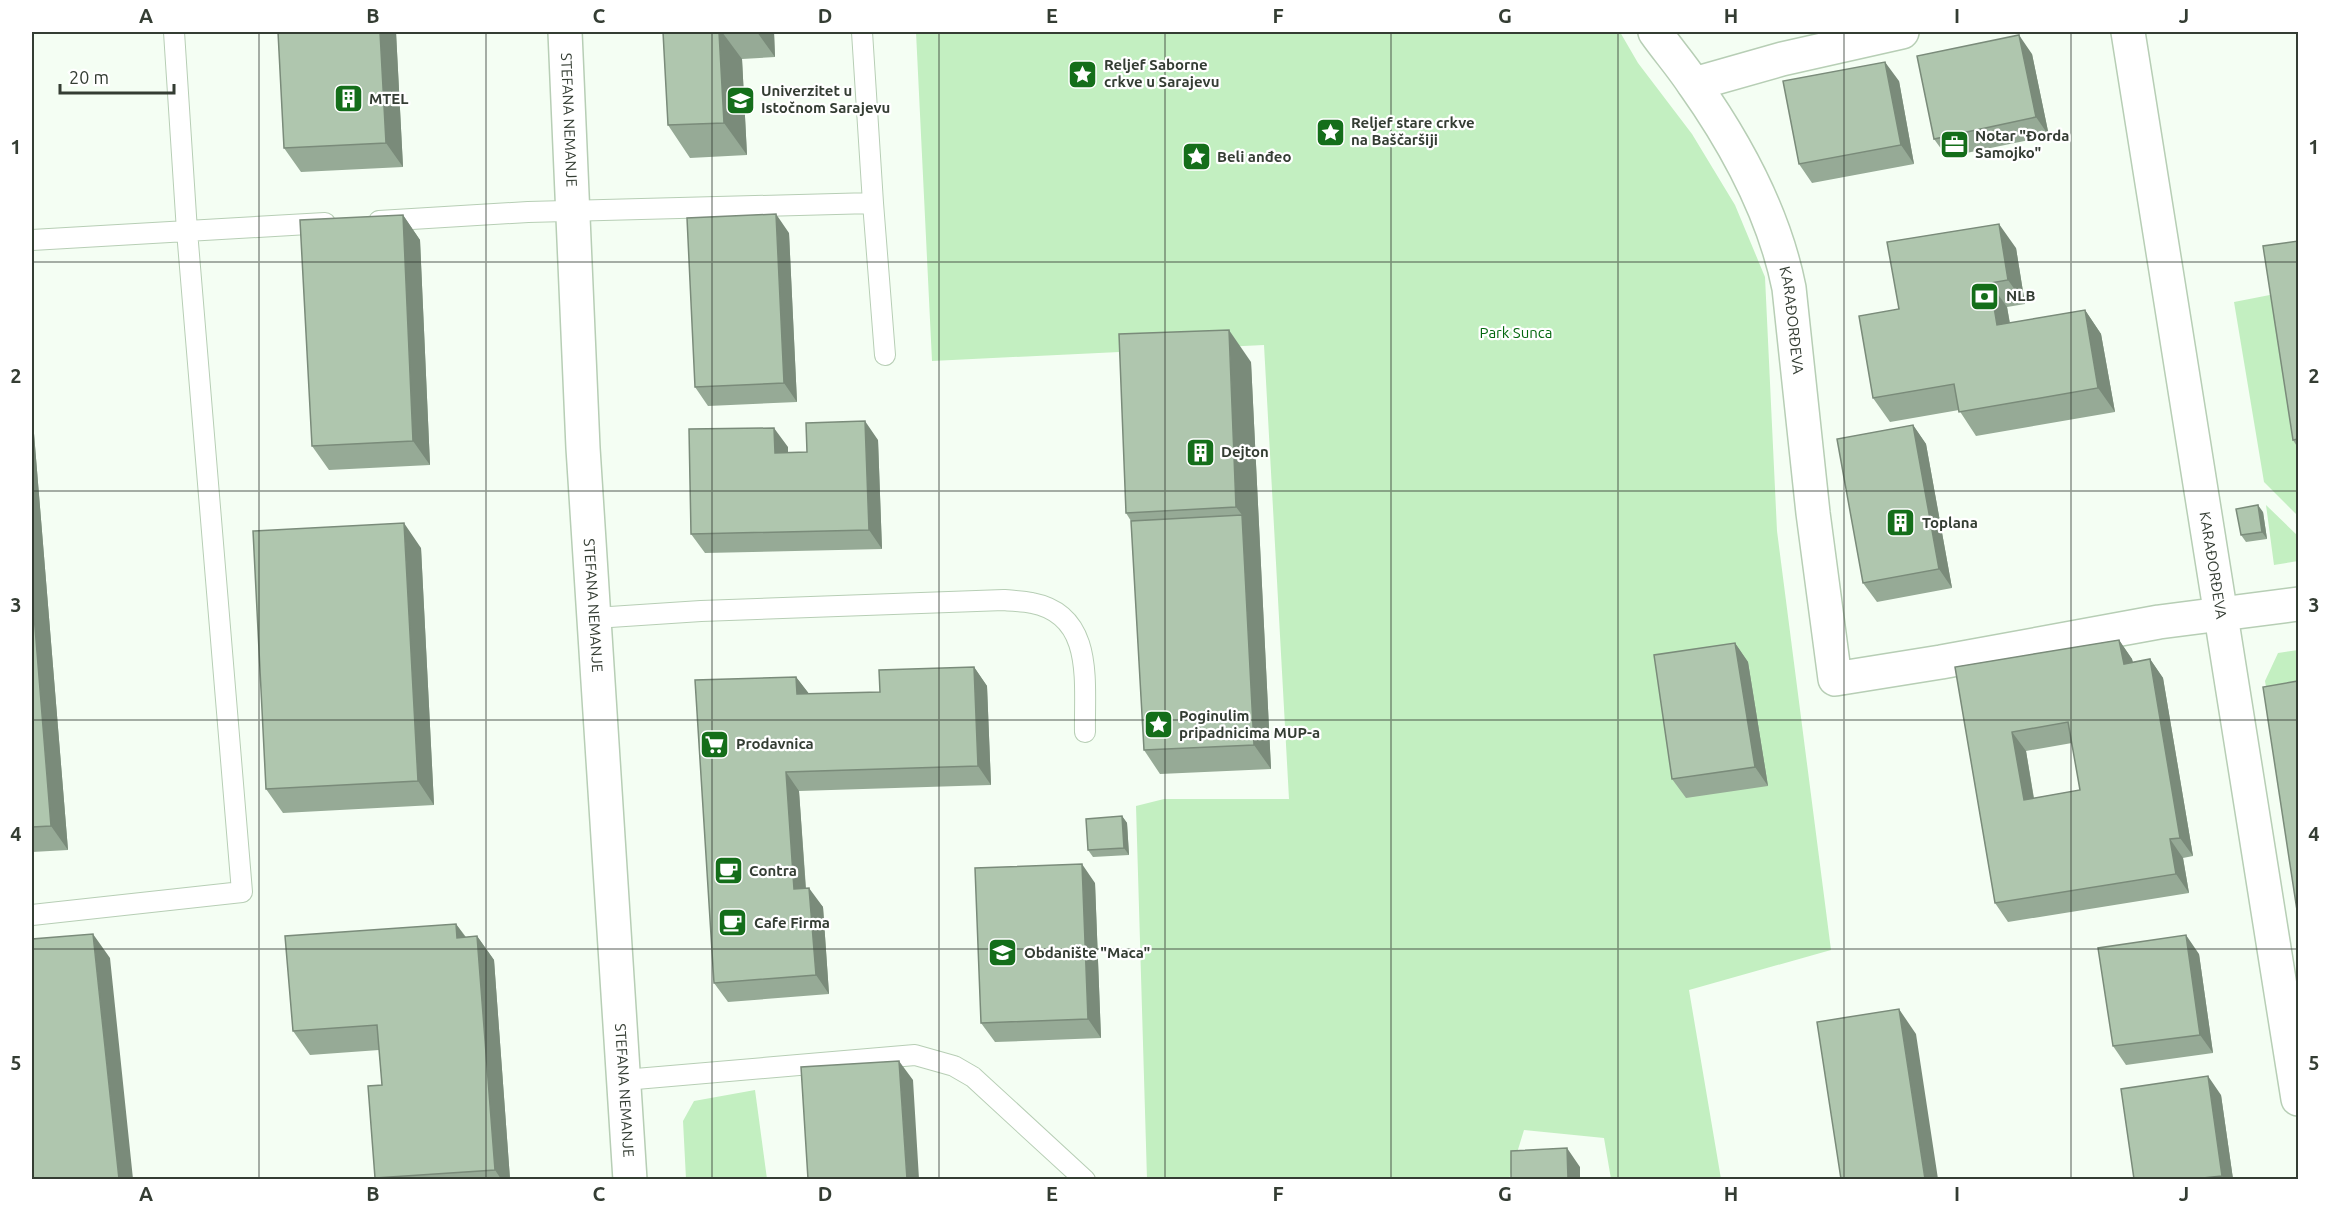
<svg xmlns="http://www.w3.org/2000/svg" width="2330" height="1211" viewBox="0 0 2330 1211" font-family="Ubuntu,sans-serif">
	<rect width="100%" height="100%" fill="#f4fef3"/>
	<path fill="#c3efc1" d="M 916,32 L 1620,32 L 1638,63 L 1692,134 L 1735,205 L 1765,277 L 1777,531 L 1831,950 L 1689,990 L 1721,1179 L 1611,1179 L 1604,1138 L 1524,1130 L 1509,1179 L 1147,1179 L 1136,806 L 1164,799 L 1289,799 L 1264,345 L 932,361 Z
		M 2280,293 L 2298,412 L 2298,516 L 2264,482 L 2234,302 Z
		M 2266,505 L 2298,536 L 2298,561 L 2274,565 Z
		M 2298,650 L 2298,881 L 2265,681 L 2278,653 Z
		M 755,1090 L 767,1179 L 686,1179 L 683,1121 L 694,1101 Z"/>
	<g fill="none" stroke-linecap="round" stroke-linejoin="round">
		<defs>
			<path id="lane" d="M 873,203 L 885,355
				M 379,221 L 528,212 L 873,203 L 862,32
				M 32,240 L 325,223
				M 595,618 L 701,611 L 1004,600 C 1013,601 1023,601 1032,603 C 1095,615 1084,683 1085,732
				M 32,915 L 242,892 L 187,231 L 174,32
				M 624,1080 L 915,1055 L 954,1066 L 973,1077 L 1085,1180"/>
			<g id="street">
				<path id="s1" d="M 1655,32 C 1667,49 1681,65 1693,83 C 1737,145 1774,213 1789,288 L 1813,513 L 1835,679 L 1941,662 L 2159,622 L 2298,604"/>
				<path d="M 1694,84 L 1782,59 L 1902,32"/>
			</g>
			<g id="secondary">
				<path id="s2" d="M 565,32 L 583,448 L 630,1180"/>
				<path id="s3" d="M 2128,32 L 2298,1099"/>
			</g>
		</defs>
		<use href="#lane" stroke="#b7ceb5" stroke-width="22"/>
		<use href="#street" stroke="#b7ceb5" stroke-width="36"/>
		<use href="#secondary" stroke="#b7ceb5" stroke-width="36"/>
		<use href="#lane" stroke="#fff" stroke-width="20"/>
		<use href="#street" stroke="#fff" stroke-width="33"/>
		<use href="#secondary" stroke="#fff" stroke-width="33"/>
	</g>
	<path fill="#96aa96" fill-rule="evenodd" d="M 278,32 L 396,32 L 403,167 L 301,172 L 284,148 Z
		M 663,32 L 774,32 L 775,57 L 742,59 L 747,155 L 690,158 L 668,125 Z
		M 2032,54 L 2049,136 L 1947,157 L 1934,139 Z
		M 1899,81 L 1914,164 L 1812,183 L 1799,164 Z
		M 403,215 L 420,240 L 430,465 L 329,470 L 312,446 Z
		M 789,233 L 797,402 L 708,406 L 695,387 Z
		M 2298,241 L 2298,448 L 2293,440 Z
		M 2016,248 L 2025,304 L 2007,307 L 2010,323 L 2085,310 L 2101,334 L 2115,412 L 1976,436 L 1959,410 L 1890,422 L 1873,398 L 1899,309 Z
		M 1251,362 L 1271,769 L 1160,774 L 1144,750 L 1131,521 L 1126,513 Z
		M 32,409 L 68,850 L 32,852 Z
		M 1913,425 L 1926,444 L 1952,588 L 1877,602 L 1863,583 Z
		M 878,440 L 882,549 L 705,553 L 691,534 L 788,447 L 788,453 L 807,452 Z
		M 2263,512 L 2267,539 L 2246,542 L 2241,535 Z
		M 421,548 L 434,805 L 283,813 L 266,789 Z
		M 2119,640 L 2132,659 L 2133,662 L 2150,659 L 2163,678 L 2193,856 L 2183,858 L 2189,893 L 2008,922 L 1995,903 L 1955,667 ZM 2072,743 L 2080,790 L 2034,798 L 2026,751 Z
		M 1735,643 L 1748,662 L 1768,786 L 1686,798 L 1672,779 Z
		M 974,667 L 987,686 L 991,785 L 799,791 L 806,888 L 823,907 L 829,994 L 728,1002 L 714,983 L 796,677 L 809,694 L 880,692 Z
		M 1122,816 L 1127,823 L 1129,855 L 1093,857 L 1088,850 Z
		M 1095,883 L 1101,1038 L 995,1042 L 981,1023 Z
		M 456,924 L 466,937 L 477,936 L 494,960 L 510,1179 L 376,1179 L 375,1178 L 382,1085 L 379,1050 L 310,1055 L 293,1031 Z
		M 2199,954 L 2213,1053 L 2126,1065 L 2113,1046 Z
		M 2221,1095 L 2233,1179 L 2134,1179 Z"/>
	<path fill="#7a8b7a" d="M 380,32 L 396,32 L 403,167 L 386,143 Z
		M 719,32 L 722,32 L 742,59 L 747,155 L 724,123 Z
		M 757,32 L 774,32 L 775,57 Z
		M 2019,35 L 2032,54 L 2049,136 L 2036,117 Z
		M 1885,62 L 1899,81 L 1914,164 L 1901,145 Z
		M 776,214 L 789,233 L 797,402 L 784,383 Z
		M 403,215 L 420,240 L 430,465 L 413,441 Z
		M 1999,224 L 2016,248 L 2025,304 L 2008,280 Z
		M 1990,283 L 2007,307 L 2014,349 L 1997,325 Z
		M 2085,310 L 2101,334 L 2115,412 L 2098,388 Z
		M 1229,330 L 1251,362 L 1271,769 L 1254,745 L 1242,515 L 1236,507 Z
		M 32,409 L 68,850 L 51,826 L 32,590 Z
		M 865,421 L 878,440 L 882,549 L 869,530 Z
		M 1913,425 L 1926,444 L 1952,588 L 1939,569 Z
		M 774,428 L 788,447 L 788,472 L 775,453 Z
		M 2258,505 L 2263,512 L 2267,539 L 2262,532 Z
		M 404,523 L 421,548 L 434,805 L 418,781 Z
		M 2119,640 L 2132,659 L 2137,683 L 2124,664 Z
		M 1735,643 L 1748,662 L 1768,786 L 1755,767 Z
		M 2150,659 L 2163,678 L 2193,856 L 2180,838 Z
		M 974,667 L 987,686 L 991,785 L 978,766 Z
		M 796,677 L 810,695 L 797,694 Z
		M 2012,732 L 2026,751 L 2037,819 L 2024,800 Z
		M 786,772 L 799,791 L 807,908 L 794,889 Z
		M 1122,816 L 1127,823 L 1129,855 L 1124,848 Z
		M 2170,839 L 2183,858 L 2189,893 L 2176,874 Z
		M 1082,864 L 1095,883 L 1101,1038 L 1088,1019 Z
		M 809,888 L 823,907 L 829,994 L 816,975 Z
		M 456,924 L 473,948 L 457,938 Z
		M 93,934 L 110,958 L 133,1179 L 119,1179 Z
		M 2186,935 L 2199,954 L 2213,1053 L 2200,1035 Z
		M 477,936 L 494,960 L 510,1179 L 501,1179 L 495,1170 Z
		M 1899,1009 L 1916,1034 L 1938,1179 L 1925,1179 Z
		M 899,1061 L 913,1080 L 919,1179 L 907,1179 Z
		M 2208,1076 L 2221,1095 L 2233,1179 L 2225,1179 L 2222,1176 Z
		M 1567,1148 L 1580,1167 L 1580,1179 L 1568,1179 Z"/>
	<path fill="#afc6ae" stroke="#7a8b7a" stroke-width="1.5" fill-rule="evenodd" d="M 278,32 L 380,32 L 386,143 L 284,148 Z
		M 663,32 L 719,32 L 724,123 L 668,125 Z
		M 2019,35 L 2036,117 L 1934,139 L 1917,56 Z
		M 1885,62 L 1901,145 L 1799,164 L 1783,81 Z
		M 776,214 L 784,383 L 695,387 L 687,218 Z
		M 403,215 L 413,441 L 312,446 L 300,220 Z
		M 1999,224 L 2008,280 L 1990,283 L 1997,325 L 2085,310 L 2098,388 L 1959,412 L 1954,384 L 1873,398 L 1859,316 L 1899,309 L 1887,242 Z
		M 2298,241 L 2298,439 L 2293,440 L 2263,246 Z
		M 1229,330 L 1236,507 L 1126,513 L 1119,334 Z
		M 865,421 L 869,530 L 691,534 L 689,429 L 774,428 L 775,453 L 807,452 L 806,423 Z
		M 1913,425 L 1939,569 L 1863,583 L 1837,439 Z
		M 2258,505 L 2262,532 L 2241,535 L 2236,509 Z
		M 1242,515 L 1254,745 L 1144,750 L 1131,521 Z
		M 404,523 L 418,781 L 266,789 L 253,531 Z
		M 32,590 L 51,826 L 32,827 Z
		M 2119,640 L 2124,664 L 2150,659 L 2180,838 L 2170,839 L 2176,874 L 1995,903 L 1955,667 ZM 2068,722 L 2080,790 L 2024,800 L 2012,732 Z
		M 1735,643 L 1755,767 L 1672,779 L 1654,655 Z
		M 974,667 L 978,766 L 786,772 L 794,889 L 809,888 L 816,975 L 714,983 L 695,680 L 796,677 L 797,694 L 880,692 L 879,670 Z
		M 2298,681 L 2298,917 L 2263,687 Z
		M 1122,816 L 1124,848 L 1088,850 L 1086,819 Z
		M 1082,864 L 1088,1019 L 981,1023 L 975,868 Z
		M 456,924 L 457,938 L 477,936 L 495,1170 L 375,1178 L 368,1086 L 382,1085 L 377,1025 L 293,1031 L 285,936 Z
		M 93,934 L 119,1179 L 32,1179 L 32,939 Z
		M 2186,935 L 2200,1035 L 2113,1046 L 2098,948 Z
		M 1899,1009 L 1925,1179 L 1841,1179 L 1817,1022 Z
		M 899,1061 L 907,1179 L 808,1179 L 801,1067 Z
		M 2208,1076 L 2222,1176 L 2193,1179 L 2134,1179 L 2121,1089 Z
		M 1567,1148 L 1568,1179 L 1511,1179 L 1511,1151 Z"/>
	<path fill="none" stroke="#343d33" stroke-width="1.5" stroke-opacity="0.55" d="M 259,32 L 259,1180M 486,32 L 486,1180M 712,32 L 712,1180M 939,32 L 939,1180M 1165,32 L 1165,1180M 1391,32 L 1391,1180M 1618,32 L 1618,1180M 1844,32 L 1844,1180M 2071,32 L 2071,1180M 32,262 L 2298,262M 32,491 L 2298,491M 32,720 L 2298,720M 32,949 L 2298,949"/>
	<defs>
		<symbol id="sight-square" viewBox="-11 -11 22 22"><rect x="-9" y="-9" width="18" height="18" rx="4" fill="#146e1a" stroke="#fff"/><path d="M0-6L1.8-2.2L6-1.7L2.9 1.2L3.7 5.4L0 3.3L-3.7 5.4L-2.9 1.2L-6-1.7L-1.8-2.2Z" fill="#fff"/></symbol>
		<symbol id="building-square" viewBox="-11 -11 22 22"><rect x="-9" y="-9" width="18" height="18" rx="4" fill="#146e1a" stroke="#fff"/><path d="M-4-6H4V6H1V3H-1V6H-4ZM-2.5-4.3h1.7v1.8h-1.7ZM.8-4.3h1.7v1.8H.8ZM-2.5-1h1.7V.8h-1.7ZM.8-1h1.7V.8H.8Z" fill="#fff"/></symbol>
		<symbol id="university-square" viewBox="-11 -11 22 22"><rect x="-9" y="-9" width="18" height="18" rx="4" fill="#146e1a" stroke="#fff"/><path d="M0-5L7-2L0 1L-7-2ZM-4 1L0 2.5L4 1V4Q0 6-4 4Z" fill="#fff"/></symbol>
		<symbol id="office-square" viewBox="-11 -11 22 22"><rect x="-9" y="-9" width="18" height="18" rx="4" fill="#146e1a" stroke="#fff"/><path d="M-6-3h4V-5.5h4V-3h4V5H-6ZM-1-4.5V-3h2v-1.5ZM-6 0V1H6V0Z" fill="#fff"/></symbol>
		<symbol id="bank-square" viewBox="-11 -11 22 22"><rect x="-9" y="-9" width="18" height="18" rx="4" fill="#146e1a" stroke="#fff"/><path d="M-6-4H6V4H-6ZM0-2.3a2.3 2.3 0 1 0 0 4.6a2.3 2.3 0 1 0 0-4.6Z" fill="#fff"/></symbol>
		<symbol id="supermarket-square" viewBox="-11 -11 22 22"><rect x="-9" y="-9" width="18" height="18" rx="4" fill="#146e1a" stroke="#fff"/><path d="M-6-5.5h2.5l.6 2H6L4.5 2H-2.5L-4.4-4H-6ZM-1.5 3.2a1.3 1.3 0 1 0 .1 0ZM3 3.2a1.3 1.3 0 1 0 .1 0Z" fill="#fff"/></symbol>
		<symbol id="cafe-square" viewBox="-11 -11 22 22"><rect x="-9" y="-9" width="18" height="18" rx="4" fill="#146e1a" stroke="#fff"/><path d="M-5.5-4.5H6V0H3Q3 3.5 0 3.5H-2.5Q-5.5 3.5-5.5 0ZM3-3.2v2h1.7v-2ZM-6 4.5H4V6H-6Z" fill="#fff"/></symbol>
		<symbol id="school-square" viewBox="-11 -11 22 22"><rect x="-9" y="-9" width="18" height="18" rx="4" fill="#146e1a" stroke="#fff"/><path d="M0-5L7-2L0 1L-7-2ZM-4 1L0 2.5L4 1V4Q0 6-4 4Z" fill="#fff"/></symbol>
	</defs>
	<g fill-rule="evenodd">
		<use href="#sight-square" x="1066" y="58" width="33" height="33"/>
		<use href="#building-square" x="332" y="82" width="33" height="33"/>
		<use href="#university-square" x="724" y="84" width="33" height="33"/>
		<use href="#sight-square" x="1314" y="116" width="33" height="33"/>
		<use href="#office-square" x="1938" y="128" width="33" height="33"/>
		<use href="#sight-square" x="1180" y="140" width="33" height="33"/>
		<use href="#bank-square" x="1968" y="280" width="33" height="33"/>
		<use href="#building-square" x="1184" y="436" width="33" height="33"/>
		<use href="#building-square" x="1884" y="506" width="33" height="33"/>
		<use href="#sight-square" x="1142" y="708" width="33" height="33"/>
		<use href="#supermarket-square" x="698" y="728" width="33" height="33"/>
		<use href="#cafe-square" x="712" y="854" width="33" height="33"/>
		<use href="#cafe-square" x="716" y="906" width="33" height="33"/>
		<use href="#school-square" x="986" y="936" width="33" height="33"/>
	</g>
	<g text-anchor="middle" stroke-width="4.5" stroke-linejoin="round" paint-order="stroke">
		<g font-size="15" font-weight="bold" fill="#343d33" stroke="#fff" text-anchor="start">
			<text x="1104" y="70">Reljef Saborne<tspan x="1104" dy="17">crkve u Sarajevu</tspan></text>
			<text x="761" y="96">Univerzitet u<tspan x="761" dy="17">Istočnom Sarajevu</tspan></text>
			<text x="369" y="104">MTEL</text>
			<text x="1351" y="128">Reljef stare crkve<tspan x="1351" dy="17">na Baščaršiji</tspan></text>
			<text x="1975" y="141">Notar "Đorda<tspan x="1975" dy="17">Samojko"</tspan></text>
			<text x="1217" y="162">Beli anđeo</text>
			<text x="2006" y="301">NLB</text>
			<text x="1221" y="457">Dejton</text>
			<text x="1922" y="528">Toplana</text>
			<text x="1179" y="721">Poginulim<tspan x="1179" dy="17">pripadnicima MUP-a</tspan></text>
			<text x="736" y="749">Prodavnica</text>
			<text x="749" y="876">Contra</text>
			<text x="754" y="928">Cafe Firma</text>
			<text x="1024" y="958">Obdanište "Maca"</text>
		</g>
		<g font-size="15" fill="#343d33" stroke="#fff">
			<text dy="5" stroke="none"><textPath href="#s2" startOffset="88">STEFANA NEMANJE</textPath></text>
			<text dy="5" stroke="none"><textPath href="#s1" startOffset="324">KARAĐORĐEVA</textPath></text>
			<text dy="5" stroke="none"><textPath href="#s3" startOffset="540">KARAĐORĐEVA</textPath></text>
			<text dy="5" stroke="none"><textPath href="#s2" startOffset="574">STEFANA NEMANJE</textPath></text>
			<text dy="5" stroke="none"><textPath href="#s2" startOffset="1060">STEFANA NEMANJE</textPath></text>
		</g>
		<g font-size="15" fill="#02670d" stroke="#fff">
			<text x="1516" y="338">Park Sunca</text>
		</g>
	</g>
	<rect width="2330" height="1211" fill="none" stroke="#ffffff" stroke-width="66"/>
	<path d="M60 84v9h114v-9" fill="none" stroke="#343d33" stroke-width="3"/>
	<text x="69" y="84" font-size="18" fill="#343d33" stroke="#ffffff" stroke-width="4.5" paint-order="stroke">20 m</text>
	<rect x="33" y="33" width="2264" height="1145" fill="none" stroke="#343d33" stroke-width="2"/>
	<g font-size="20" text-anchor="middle" font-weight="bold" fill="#343d33">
		<text x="146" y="23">A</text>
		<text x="373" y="23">B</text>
		<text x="599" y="23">C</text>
		<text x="825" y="23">D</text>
		<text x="1052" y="23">E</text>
		<text x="1278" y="23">F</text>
		<text x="1505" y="23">G</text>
		<text x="1731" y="23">H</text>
		<text x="1957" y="23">I</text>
		<text x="2184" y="23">J</text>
		<text x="16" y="154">1</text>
		<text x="2314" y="154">1</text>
		<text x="16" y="383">2</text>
		<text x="2314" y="383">2</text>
		<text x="16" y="612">3</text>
		<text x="2314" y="612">3</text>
		<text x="16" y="841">4</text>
		<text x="2314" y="841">4</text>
		<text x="16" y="1070">5</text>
		<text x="2314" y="1070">5</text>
		<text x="146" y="1201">A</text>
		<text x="373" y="1201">B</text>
		<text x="599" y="1201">C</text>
		<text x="825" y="1201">D</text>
		<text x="1052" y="1201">E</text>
		<text x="1278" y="1201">F</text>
		<text x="1505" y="1201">G</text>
		<text x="1731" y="1201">H</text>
		<text x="1957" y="1201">I</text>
		<text x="2184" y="1201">J</text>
	</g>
</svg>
